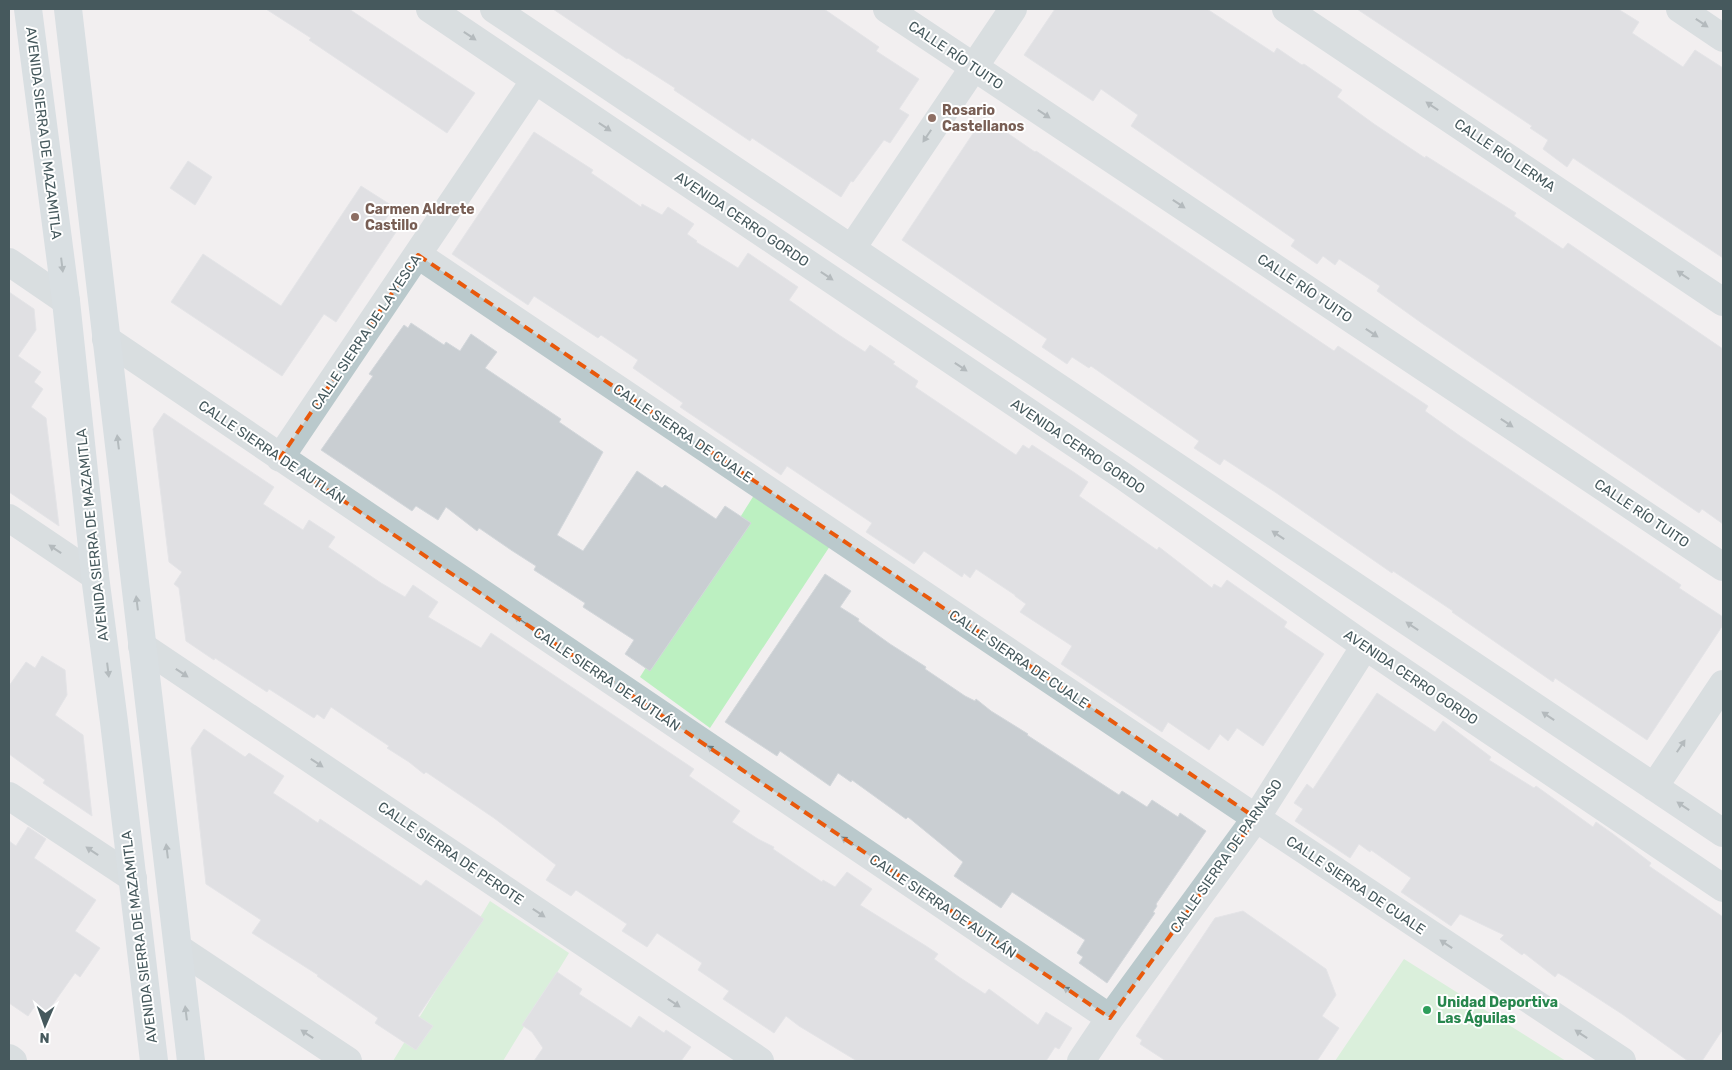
<svg xmlns="http://www.w3.org/2000/svg" width="1732" height="1070" viewBox="0 0 1732 1070" font-family="Rubik,sans-serif">
	<rect width="100%" height="100%" fill="#f2eff0"/>
	<path fill="#bcf0c1" d="M 756,492 L 832,543 L 710,728 L 640,677 Z
		M 490,901 L 569,953 L 503,1061 L 393,1061 Z
		M 1404,959 L 1566,1061 L 1335,1061 Z"/>
	<path fill="#c9ced2" stroke="#d3d7db" d="M 266,9 L 349,9 L 475,93 L 447,133 L 309,40 L 311,38 Z
		M 553,9 L 824,9 L 879,47 L 876,51 L 919,79 L 899,109 L 909,115 L 890,143 L 884,140 L 853,182 L 851,181 L 841,197 L 752,138 L 750,141 L 674,90 L 675,88 L 628,58 L 627,59 Z
		M 1055,9 L 1207,9 L 1274,53 L 1277,48 L 1302,65 L 1304,64 L 1342,90 L 1337,97 L 1374,124 L 1425,158 L 1426,156 L 1516,213 L 1514,216 L 1563,249 L 1568,243 L 1723,349 L 1723,524 L 1702,509 L 1699,513 L 1423,324 L 1377,291 L 1380,286 L 1339,259 L 1335,265 L 1323,256 L 1317,264 L 1291,246 L 1295,240 L 1131,126 L 1138,115 L 1101,89 L 1093,101 L 1024,55 Z
		M 1357,9 L 1618,9 L 1639,22 L 1632,33 L 1683,67 L 1695,50 L 1723,68 L 1723,258 L 1573,158 L 1567,167 L 1543,149 L 1548,140 L 1530,128 L 1532,126 Z
		M 984,117 L 1035,152 L 1036,151 L 1131,214 L 1334,351 L 1338,346 L 1428,406 L 1425,411 L 1460,436 L 1681,585 L 1679,588 L 1723,617 L 1723,625 L 1647,740 L 1555,678 L 1553,682 L 1452,612 L 1453,611 L 1393,571 L 1392,573 L 1275,492 L 1224,459 L 1220,465 L 1194,448 L 1199,441 L 1091,366 L 1089,368 L 1072,357 L 1067,364 L 1042,347 L 1047,339 L 902,240 Z
		M 534,132 L 593,170 L 591,173 L 641,207 L 642,204 L 662,215 L 668,207 L 694,224 L 687,234 L 697,241 L 696,242 L 738,268 L 748,253 L 798,287 L 789,300 L 839,335 L 865,352 L 870,345 L 895,362 L 893,364 L 918,381 L 915,387 L 1016,455 L 1023,445 L 1029,449 L 1032,445 L 1075,473 L 1088,482 L 1079,496 L 1157,550 L 1159,547 L 1212,588 L 1214,584 L 1221,588 L 1227,580 L 1287,622 L 1284,627 L 1324,654 L 1263,746 L 1237,728 L 1228,741 L 1220,734 L 1209,750 L 1168,722 L 1162,732 L 1061,664 L 1072,646 L 1020,612 L 1026,604 L 1015,596 L 1015,595 L 976,569 L 970,578 L 964,573 L 962,577 L 924,551 L 914,564 L 866,532 L 872,523 L 787,466 L 781,475 L 680,407 L 683,403 L 633,368 L 638,360 L 601,335 L 598,338 L 534,296 L 528,305 L 452,254 Z
		M 188,161 L 212,177 L 195,205 L 170,188 Z
		M 361,186 L 394,207 L 385,220 L 398,229 L 336,322 L 324,314 L 282,376 L 171,302 L 203,254 L 281,306 Z
		M 9,292 L 34,309 L 36,330 L 18,356 L 41,372 L 34,382 L 43,389 L 31,407 L 46,418 L 59,526 L 9,492 Z
		M 411,323 L 444,345 L 446,342 L 460,351 L 471,334 L 497,352 L 485,368 L 561,419 L 559,422 L 603,452 L 557,535 L 583,551 L 637,471 L 662,488 L 665,485 L 716,519 L 725,506 L 751,523 L 650,671 L 625,654 L 634,640 L 583,607 L 585,603 L 534,570 L 536,566 L 511,550 L 479,528 L 477,531 L 446,507 L 438,520 L 416,506 L 412,511 L 321,450 L 373,376 L 369,374 L 404,325 L 408,328 Z
		M 164,413 L 274,487 L 263,504 L 303,530 L 309,520 L 335,537 L 328,547 L 381,583 L 405,597 L 413,585 L 438,602 L 428,617 L 481,648 L 491,633 L 694,769 L 689,776 L 740,811 L 732,822 L 758,839 L 774,847 L 773,849 L 801,868 L 822,882 L 823,880 L 835,887 L 847,872 L 872,889 L 860,905 L 926,946 L 938,954 L 934,959 L 959,977 L 985,994 L 989,989 L 1038,1025 L 1046,1012 L 1072,1028 L 1059,1049 L 1055,1047 L 1046,1061 L 857,1061 L 799,1026 L 786,1016 L 774,1033 L 723,999 L 729,991 L 698,970 L 702,963 L 657,933 L 647,947 L 622,931 L 627,924 L 576,890 L 571,896 L 546,880 L 556,865 L 494,818 L 426,772 L 424,774 L 409,762 L 387,748 L 389,746 L 356,724 L 331,707 L 324,719 L 317,714 L 314,718 L 269,689 L 267,692 L 215,658 L 214,660 L 186,641 L 179,588 L 174,584 L 182,572 L 169,562 L 153,429 Z
		M 825,574 L 851,591 L 840,607 L 859,619 L 858,621 L 890,644 L 926,667 L 925,669 L 965,696 L 975,701 L 976,699 L 991,711 L 1028,734 L 1027,735 L 1119,795 L 1122,791 L 1147,807 L 1152,800 L 1178,817 L 1180,813 L 1206,831 L 1156,904 L 1157,906 L 1153,912 L 1155,913 L 1107,983 L 1079,963 L 1083,957 L 1077,953 L 1085,940 L 1012,892 L 1001,908 L 954,876 L 963,862 L 908,817 L 906,819 L 852,780 L 851,782 L 838,773 L 830,786 L 780,751 L 777,756 L 725,722 Z
		M 42,656 L 65,670 L 67,695 L 55,715 L 83,735 L 92,816 L 43,783 L 45,780 L 9,754 L 9,686 L 26,662 L 35,668 Z
		M 1377,693 L 1435,732 L 1443,721 L 1491,757 L 1489,760 L 1534,788 L 1536,786 L 1593,827 L 1596,822 L 1613,834 L 1651,863 L 1649,866 L 1723,917 L 1723,1029 L 1702,1061 L 1688,1061 L 1622,1014 L 1565,977 L 1558,973 L 1555,977 L 1524,953 L 1522,955 L 1500,939 L 1504,935 L 1460,914 L 1451,926 L 1401,892 L 1411,878 L 1371,850 L 1370,852 L 1359,844 L 1350,858 L 1295,821 L 1303,809 L 1294,803 L 1307,784 L 1313,789 Z
		M 204,729 L 245,757 L 249,753 L 284,776 L 273,793 L 299,810 L 318,823 L 320,819 L 421,886 L 426,880 L 484,919 L 418,1016 L 433,1026 L 416,1050 L 375,1023 L 378,1018 L 317,976 L 318,975 L 252,933 L 261,920 L 206,884 L 191,748 Z
		M 28,827 L 46,839 L 34,858 L 96,900 L 75,931 L 100,948 L 80,977 L 75,973 L 46,1014 L 35,1006 L 28,1016 L 9,1003 L 9,841 L 16,846 Z
		M 1243,911 L 1326,969 L 1336,995 L 1322,1016 L 1339,1028 L 1317,1061 L 1166,1061 L 1140,1044 L 1142,1040 L 1136,1036 L 1215,918 Z
		M 557,972 L 582,989 L 579,994 L 631,1028 L 639,1016 L 664,1033 L 666,1030 L 691,1047 L 681,1061 L 534,1061 L 543,1048 L 532,1032 L 522,1025 Z"/>
	<g fill="none" stroke-linecap="round" stroke-linejoin="round">
		<path stroke="#bac9cc" stroke-width="28" d="M 430,9 L 1123,476 L 1365,646 L 1723,888
			M 494,9 L 1723,833
			M 887,9 L 1723,567
			M 1286,9 L 1723,302
			M 1680,9 L 1723,38
			M 852,248 L 1013,9
			M 418,255 L 1256,818 L 1622,1061
			M 9,262 L 66,301
			M 106,339 L 1110,1018
			M 280,458 L 535,80
			M 9,518 L 95,576
			M 142,646 L 760,1061
			M 1654,787 L 1723,684
			M 9,796 L 133,878
			M 178,948 L 348,1061
			M 9,1058 L 13,1061
			M 1081,1061 L 1110,1018 L 1256,818 L 1365,646"/>
		<path stroke="#baccd1" stroke-width="28" d="M 28,9 L 66,301 L 95,576 L 114,722 L 154,1061
			M 68,9 L 191,1061"/>
	</g>
	<defs><path id="oneway-solid" d="M-6-.8H1V-3.2L6.5 0L1 3.2V.8H-6Z" transform="scale(1.25)"/></defs>
	<g fill="#697b7e">
		<use href="#oneway-solid" transform="translate(1702 23) rotate(34)"/>
		<use href="#oneway-solid" transform="translate(470 36) rotate(34)"/>
		<use href="#oneway-solid" transform="translate(1432 106) rotate(-146)"/>
		<use href="#oneway-solid" transform="translate(1044 114) rotate(34)"/>
		<use href="#oneway-solid" transform="translate(605 127) rotate(34)"/>
		<use href="#oneway-solid" transform="translate(927 136) rotate(124)"/>
		<use href="#oneway-solid" transform="translate(1179 204) rotate(34)"/>
		<use href="#oneway-solid" transform="translate(1683 275) rotate(-146)"/>
		<use href="#oneway-solid" transform="translate(827 276) rotate(34)"/>
		<use href="#oneway-solid" transform="translate(1372 333) rotate(34)"/>
		<use href="#oneway-solid" transform="translate(961 367) rotate(34)"/>
		<use href="#oneway-solid" transform="translate(1507 423) rotate(34)"/>
		<use href="#oneway-solid" transform="translate(1278 535) rotate(-146)"/>
		<use href="#oneway-solid" transform="translate(55 549) rotate(-146)"/>
		<use href="#oneway-solid" transform="translate(520 620) rotate(-146)"/>
		<use href="#oneway-solid" transform="translate(1412 626) rotate(-146)"/>
		<use href="#oneway-solid" transform="translate(182 673) rotate(34)"/>
		<use href="#oneway-solid" transform="translate(1548 716) rotate(-146)"/>
		<use href="#oneway-solid" transform="translate(1681 746) rotate(-56)"/>
		<use href="#oneway-solid" transform="translate(713 750) rotate(-146)"/>
		<use href="#oneway-solid" transform="translate(317 763) rotate(34)"/>
		<use href="#oneway-solid" transform="translate(1683 806) rotate(-146)"/>
		<use href="#oneway-solid" transform="translate(847 841) rotate(-146)"/>
		<use href="#oneway-solid" transform="translate(92 851) rotate(-146)"/>
		<use href="#oneway-solid" transform="translate(539 913) rotate(34)"/>
		<use href="#oneway-solid" transform="translate(1446 944) rotate(-146)"/>
		<use href="#oneway-solid" transform="translate(1069 991) rotate(-146)"/>
		<use href="#oneway-solid" transform="translate(674 1003) rotate(34)"/>
		<use href="#oneway-solid" transform="translate(307 1034) rotate(-146)"/>
		<use href="#oneway-solid" transform="translate(1581 1034) rotate(-146)"/>
	</g>
	<g fill="#697c80">
		<use href="#oneway-solid" transform="translate(62 265) rotate(83)"/>
		<use href="#oneway-solid" transform="translate(118 442) rotate(-97)"/>
		<use href="#oneway-solid" transform="translate(137 603) rotate(-97)"/>
		<use href="#oneway-solid" transform="translate(108 670) rotate(83)"/>
		<use href="#oneway-solid" transform="translate(167 851) rotate(-97)"/>
		<use href="#oneway-solid" transform="translate(186 1013) rotate(-97)"/>
	</g>
	<path d="M0 0H1732V1070H0ZM 418,255 L 1256,818 L 1110,1018 L 280,458 Z" fill="#f2eff0" fill-opacity=".55" fill-rule="evenodd"/>
	<path fill="none" stroke="#e8590c" stroke-width="4" stroke-dasharray="10 6" stroke-linejoin="round" d="M 418,255 L 1256,818 L 1110,1018 L 280,458 Z"/>
	<g fill="#8d6e63" stroke="#fff" stroke-width="2">
		<circle cx="932" cy="118" r="5"/>
		<circle cx="355" cy="217" r="5"/>
	</g>
	<circle fill="#2e9e5b" stroke="#fff" stroke-width="2" cx="1427" cy="1010" r="5"/>
	<g text-anchor="middle" stroke-width="4" stroke-linejoin="round" paint-order="stroke">
		<g font-size="14" fill="#46595d" stroke="#fff">
			<text transform="translate(956 55) rotate(34)" y="5">CALLE RÍO TUITO</text>
			<text transform="translate(44 133) rotate(83)" y="5">AVENIDA SIERRA DE MAZAMITLA</text>
			<text transform="translate(1505 155) rotate(34)" y="5">CALLE RÍO LERMA</text>
			<text transform="translate(742 219) rotate(34)" y="5">AVENIDA CERRO GORDO</text>
			<text transform="translate(1305 288) rotate(34)" y="5">CALLE RÍO TUITO</text>
			<text transform="translate(366 332) rotate(-56)" y="5">CALLE SIERRA DE LA YESCA</text>
			<text transform="translate(683 433) rotate(34)" y="5">CALLE SIERRA DE CUALE</text>
			<text transform="translate(1078 446) rotate(34)" y="5">AVENIDA CERRO GORDO</text>
			<text transform="translate(272 452) rotate(34)" y="5">CALLE SIERRA DE AUTLÁN</text>
			<text transform="translate(1642 513) rotate(34)" y="5">CALLE RÍO TUITO</text>
			<text transform="translate(92 535) rotate(-96)" y="5">AVENIDA SIERRA DE MAZAMITLA</text>
			<text transform="translate(1019 659) rotate(34)" y="5">CALLE SIERRA DE CUALE</text>
			<text transform="translate(1411 677) rotate(34)" y="5">AVENIDA CERRO GORDO</text>
			<text transform="translate(607 679) rotate(34)" y="5">CALLE SIERRA DE AUTLÁN</text>
			<text transform="translate(451 853) rotate(34)" y="5">CALLE SIERRA DE PEROTE</text>
			<text transform="translate(1226 856) rotate(-55)" y="5">CALLE SIERRA DE PARNASO</text>
			<text transform="translate(1356 885) rotate(34)" y="5">CALLE SIERRA DE CUALE</text>
			<text transform="translate(943 906) rotate(34)" y="5">CALLE SIERRA DE AUTLÁN</text>
			<text transform="translate(139 937) rotate(-97)" y="5">AVENIDA SIERRA DE MAZAMITLA</text>
		</g>
		<g font-size="14" font-weight="bold" fill="#785e54" stroke="#fff" text-anchor="start">
			<text x="942" y="115">Rosario<tspan x="942" dy="16">Castellanos</tspan></text>
			<text x="365" y="214">Carmen Aldrete<tspan x="365" dy="16">Castillo</tspan></text>
		</g>
		<g font-size="14" font-weight="bold" fill="#27864d" stroke="#fff" text-anchor="start">
			<text x="1437" y="1007">Unidad Deportiva<tspan x="1437" dy="16">Las Águilas</tspan></text>
		</g>
	</g>
	<rect width="1732" height="1070" fill="none" stroke="#46595d" stroke-width="20"/>
	<g transform="translate(45 1025) rotate(182)" stroke="#ffffff" stroke-width="4" paint-order="stroke">
	<path d="M0-4L9 19L0 12L-9 19Z" fill="#46595d"/>
	<text y="-8" font-size="14" font-weight="bold" text-anchor="middle" fill="#46595d">N</text>
	</g>
</svg>
